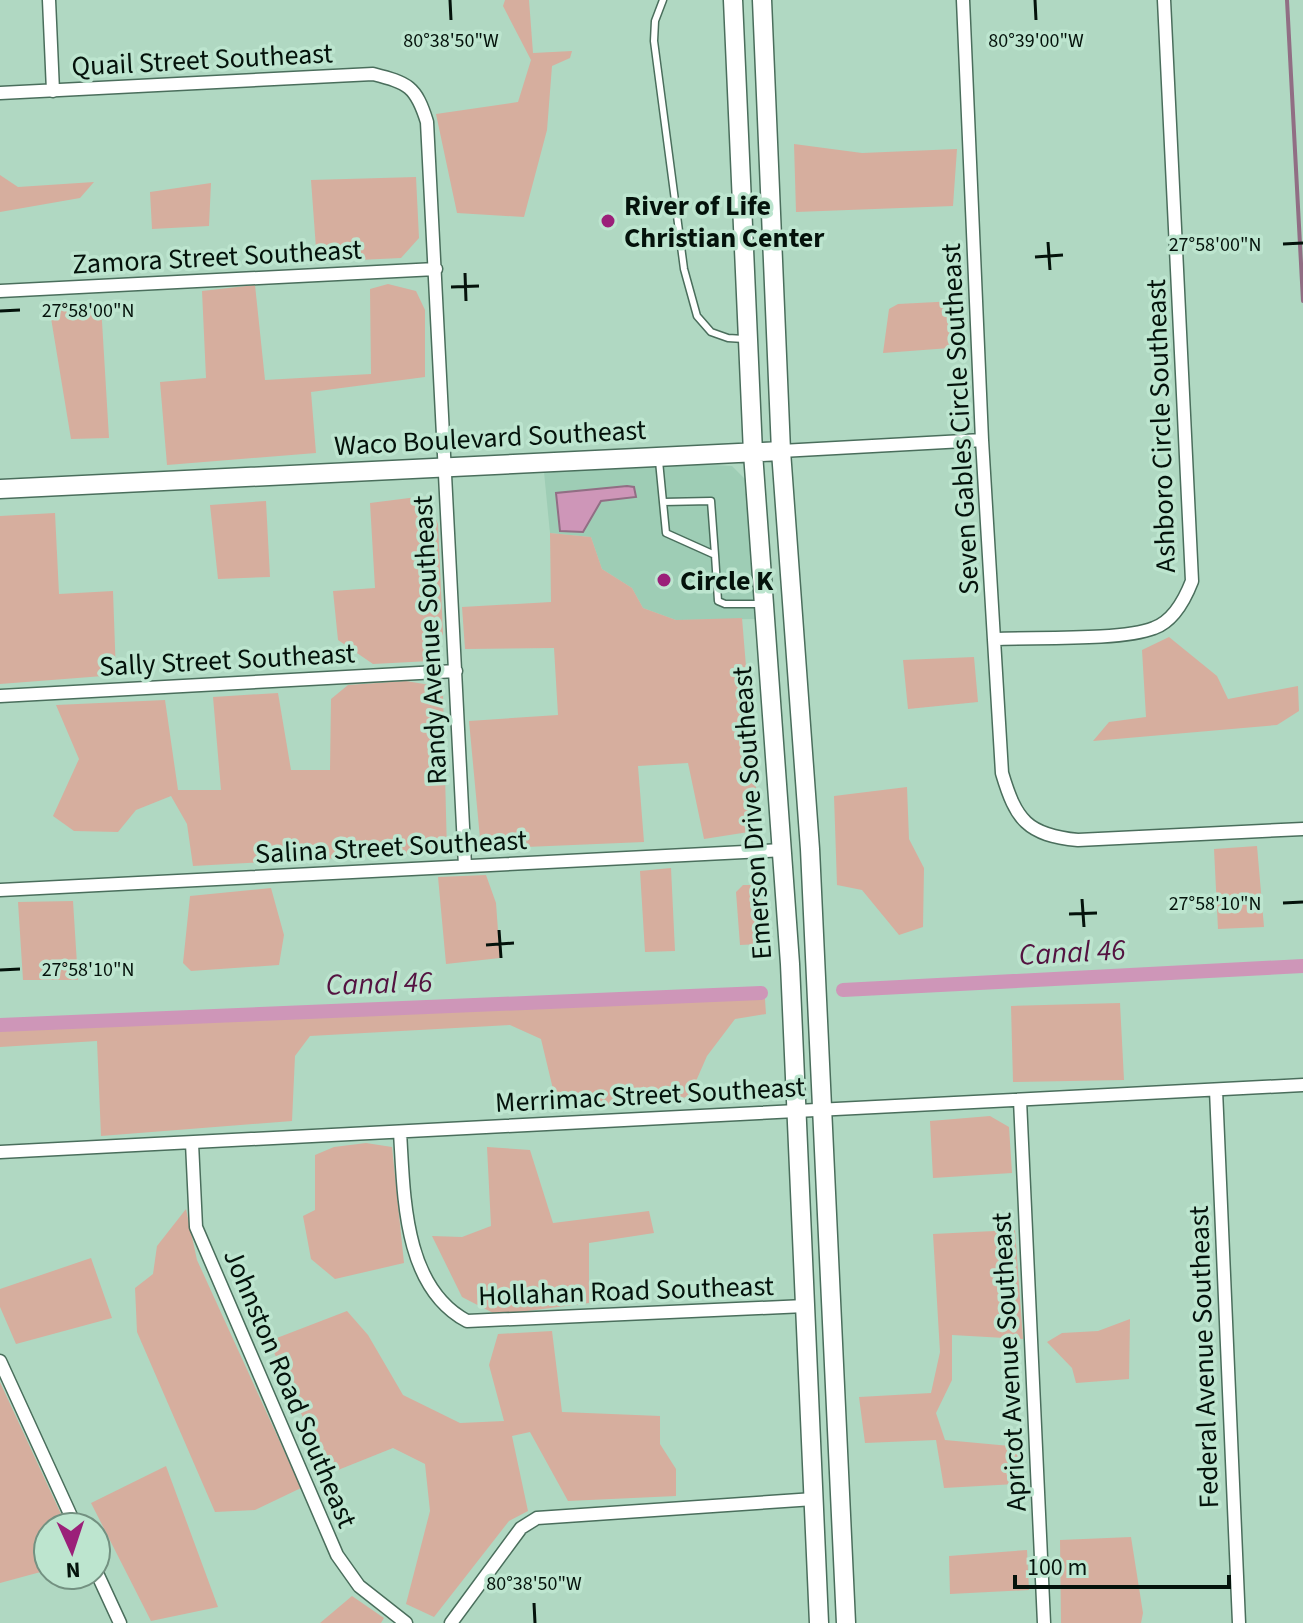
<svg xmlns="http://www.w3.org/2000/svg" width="1303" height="1623" viewBox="0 0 1303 1623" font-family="'Source Sans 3',sans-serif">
	<rect width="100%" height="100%" fill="#b0d8c2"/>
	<path fill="#9ecdb5" d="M 693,464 L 732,466 L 746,480 L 756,619 L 676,620 L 643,608 L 632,588 L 602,569 L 591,537 L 550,533 L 544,472 Z"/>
	<path fill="#d6ae9e" d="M 505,0 L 529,0 L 533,53 L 572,51 L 570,58 L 552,66 L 547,130 L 524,217 L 457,213 L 436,114 L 518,102 L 531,60 L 503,6 Z
		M 794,144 L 862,153 L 957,149 L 953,206 L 796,212 Z
		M 0,175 L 18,187 L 94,182 L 80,198 L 0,212 Z
		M 416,177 L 419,238 L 401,258 L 317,262 L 311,180 Z
		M 211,183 L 209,226 L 152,229 L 150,192 Z
		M 388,284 L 416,291 L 425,310 L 425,377 L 311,392 L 316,453 L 167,465 L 160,382 L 206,378 L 202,291 L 255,285 L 265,380 L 371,374 L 370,289 Z
		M 956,301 L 965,313 L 950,348 L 883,353 L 889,309 L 898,304 Z
		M 101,305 L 109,438 L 71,439 L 49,306 Z
		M 425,496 L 438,524 L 443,634 L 430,661 L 373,664 L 338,640 L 333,591 L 375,588 L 370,503 Z
		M 266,501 L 270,577 L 218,579 L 210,505 Z
		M 55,513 L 59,594 L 113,591 L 116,675 L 0,684 L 0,516 Z
		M 550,533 L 591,537 L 602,569 L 632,588 L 643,608 L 676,620 L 742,618 L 757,800 L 755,831 L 704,839 L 688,763 L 638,766 L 644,842 L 481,849 L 469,721 L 558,715 L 554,648 L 465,649 L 462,607 L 551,602 Z
		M 1169,637 L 1217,676 L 1228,699 L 1298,686 L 1299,711 L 1277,725 L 1093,741 L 1109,722 L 1146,717 L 1142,650 Z
		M 974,657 L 978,702 L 908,709 L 903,660 Z
		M 406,681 L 430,685 L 443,696 L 447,852 L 193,866 L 187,824 L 171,796 L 136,810 L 118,832 L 74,831 L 53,816 L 79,759 L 56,705 L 165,700 L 178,790 L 221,790 L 213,697 L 278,693 L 291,770 L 330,770 L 331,699 L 348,685 Z
		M 907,787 L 909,839 L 924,868 L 923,927 L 899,935 L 862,890 L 837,885 L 834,796 Z
		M 1257,846 L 1264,927 L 1218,929 L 1214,849 Z
		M 671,868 L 675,951 L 645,952 L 640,871 Z
		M 486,875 L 496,903 L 500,958 L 446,964 L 438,877 Z
		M 743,885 L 760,885 L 767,918 L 761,944 L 740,945 L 736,892 Z
		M 271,888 L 284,935 L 279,965 L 191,971 L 183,963 L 190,896 Z
		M 73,901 L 78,980 L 23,980 L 18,902 Z
		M 765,999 L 766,1014 L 735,1019 L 707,1056 L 689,1097 L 558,1110 L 541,1039 L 510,1025 L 310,1036 L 295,1056 L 292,1121 L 101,1136 L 97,1041 L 0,1047 L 0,1031 Z
		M 1120,1003 L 1124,1080 L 1013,1082 L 1011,1006 Z
		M 990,1116 L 1009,1127 L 1012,1173 L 933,1178 L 930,1121 Z
		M 366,1143 L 392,1147 L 404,1263 L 335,1279 L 311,1259 L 303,1216 L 315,1210 L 315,1155 L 334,1147 Z
		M 487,1147 L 530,1150 L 553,1223 L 649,1211 L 654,1233 L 589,1243 L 589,1303 L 497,1315 L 462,1297 L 432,1236 L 462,1237 L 491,1226 Z
		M 186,1209 L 197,1260 L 301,1488 L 255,1510 L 215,1512 L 137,1332 L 135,1288 L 153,1274 L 157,1246 Z
		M 1015,1230 L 1023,1339 L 952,1335 L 952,1380 L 936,1413 L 945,1440 L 1022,1447 L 1016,1484 L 944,1488 L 936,1440 L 865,1443 L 859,1397 L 931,1393 L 940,1352 L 933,1234 Z
		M 91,1258 L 112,1318 L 16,1344 L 0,1307 L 0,1289 Z
		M 347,1311 L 368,1335 L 403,1395 L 460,1423 L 504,1421 L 489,1365 L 498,1334 L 552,1331 L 562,1412 L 660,1416 L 660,1444 L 676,1469 L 676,1496 L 568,1501 L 530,1432 L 512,1436 L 528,1511 L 509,1521 L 434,1617 L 406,1604 L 430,1511 L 425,1464 L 393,1448 L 328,1474 L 269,1341 Z
		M 1130,1319 L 1129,1379 L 1076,1383 L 1072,1368 L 1047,1342 L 1062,1333 L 1098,1331 Z
		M 0,1382 L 67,1527 L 48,1527 L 48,1570 L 0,1583 Z
		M 166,1466 L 218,1607 L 151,1621 L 91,1503 Z
		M 1131,1537 L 1143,1613 L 1141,1623 L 1061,1623 L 1060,1540 Z
		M 1027,1550 L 1029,1590 L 950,1594 L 949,1556 Z
		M 352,1596 L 384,1618 L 381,1623 L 320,1623 Z"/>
	<path fill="#ce96b8" stroke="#916e84" stroke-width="2" d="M 627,486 L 634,487 L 636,497 L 601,501 L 583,532 L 560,531 L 556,493 Z"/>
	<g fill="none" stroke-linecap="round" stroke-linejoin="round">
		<path stroke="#916e84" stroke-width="4" d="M 1287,0 L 1303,301"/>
		<path stroke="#ce96b8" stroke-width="14" d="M 843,990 L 1303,966
			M 0,1025 L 761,993"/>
		<defs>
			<path id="lane" d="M 663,0 L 655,21 L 654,41 L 684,269 L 697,316 L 711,332 L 728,338 L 744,339
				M 659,461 L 666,533 L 715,555 L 718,601 L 725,604 L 761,604
				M 663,502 L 711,501 L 715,555"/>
			<path id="street" d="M 49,0 L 53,91
				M 963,0 L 982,440 L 1002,773 C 1016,820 1027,835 1078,840 L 1303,829
				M 0,93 L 373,74 C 408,83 416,86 427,122 L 465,866
				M 0,291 L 436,269
				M 781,451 L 982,440
				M 994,639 C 1034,637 1121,641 1154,628 C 1174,621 1185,599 1192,581 L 1164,0
				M 0,696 L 456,671
				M 0,890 L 784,850
				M 1216,1090 L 1239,1623
				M 1020,1100 L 1044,1623
				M 400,1132 C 404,1195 403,1287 467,1321 L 805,1306
				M 192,1143 L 196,1227 L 337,1555 L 359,1586 L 406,1623
				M 0,1152 L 1303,1085
				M 0,1361 L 76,1527
				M 96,1571 L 120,1623
				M 451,1623 L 521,1528 L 537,1518 L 814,1499"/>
			<path id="secondary" d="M 733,0 L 753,453 L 790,964 L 819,1623
				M 762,0 L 781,451 L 810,849 L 846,1623
				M 0,489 L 781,451"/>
		</defs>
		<use href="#lane" stroke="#4a6e5c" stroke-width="9"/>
		<use href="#street" stroke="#4a6e5c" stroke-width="15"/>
		<use href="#secondary" stroke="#4a6e5c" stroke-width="21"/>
		<use href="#lane" stroke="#fff" stroke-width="6"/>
		<use href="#street" stroke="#fff" stroke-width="12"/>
		<use href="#secondary" stroke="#fff" stroke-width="18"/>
	</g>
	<path fill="none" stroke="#04120b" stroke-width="3" d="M 450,0 L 451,20M 1035,0 L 1036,20M 1048,242 L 1050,270M 1283,244 L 1303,243M 1035,257 L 1063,255M 465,273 L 466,301M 451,287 L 479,286M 0,311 L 20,310M 1082,899 L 1084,927M 1283,903 L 1303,902M 1069,914 L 1097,913M 499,930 L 501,958M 486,945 L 514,943M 0,970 L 20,969M 534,1603 L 535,1623"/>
	<g fill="#9b2079" stroke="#bde5cf" stroke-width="3">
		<circle cx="608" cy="221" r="8"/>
		<circle cx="664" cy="580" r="8"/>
	</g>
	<g text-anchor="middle" stroke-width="7" stroke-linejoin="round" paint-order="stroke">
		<g font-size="28" fill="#04120b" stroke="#bde5cf">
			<text transform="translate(202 59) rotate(-3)" y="10">Quail Street Southeast</text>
			<text transform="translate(217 256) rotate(-3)" y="10">Zamora Street Southeast</text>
			<text transform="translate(959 419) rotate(-93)" y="10">Seven Gables Circle Southeast</text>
			<text transform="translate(1160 426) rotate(-92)" y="10">Ashboro Circle Southeast</text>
			<text transform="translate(490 437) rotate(-3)" y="10">Waco Boulevard Southeast</text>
			<text transform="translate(429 640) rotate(-93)" y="10">Randy Avenue Southeast</text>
			<text transform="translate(227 659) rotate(-3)" y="10">Sally Street Southeast</text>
			<text transform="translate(751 813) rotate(-94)" y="10">Emerson Drive Southeast</text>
			<text transform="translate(391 846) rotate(-3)" y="10">Salina Street Southeast</text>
			<text transform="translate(650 1094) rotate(-3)" y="10">Merrimac Street Southeast</text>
			<text transform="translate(626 1290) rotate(-2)" y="10">Hollahan Road Southeast</text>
			<text transform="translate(1203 1357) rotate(-92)" y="10">Federal Avenue Southeast</text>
			<text transform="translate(1008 1362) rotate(-93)" y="10">Apricot Avenue Southeast</text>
			<text transform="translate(291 1388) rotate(67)" y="10">Johnston Road Southeast</text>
		</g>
		<g font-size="28" font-weight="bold" fill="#04120b" stroke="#bde5cf" text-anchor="start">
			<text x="624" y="215">River of Life<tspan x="624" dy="32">Christian Center</tspan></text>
			<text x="680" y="590">Circle K</text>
		</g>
		<g font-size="30" font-style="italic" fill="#541341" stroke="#bde5cf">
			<text transform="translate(1072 952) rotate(-3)" y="10">Canal 46</text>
			<text transform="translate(379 983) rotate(-2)" y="10">Canal 46</text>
		</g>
	</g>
	<g font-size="20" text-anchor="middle" fill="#04120b" stroke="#bde5cf" stroke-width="7" stroke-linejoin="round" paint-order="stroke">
		<text x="451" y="47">80°38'50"W</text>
		<text x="1036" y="47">80°39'00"W</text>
		<text x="1215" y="251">27°58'00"N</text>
		<text x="88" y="317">27°58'00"N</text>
		<text x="1215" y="910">27°58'10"N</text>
		<text x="88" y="976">27°58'10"N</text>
		<text x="534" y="1590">80°38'50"W</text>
	</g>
	<g transform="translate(72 1551) rotate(177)"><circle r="38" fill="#bde5cf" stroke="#739181" stroke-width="2"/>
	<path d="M0-6L14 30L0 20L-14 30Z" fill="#9b2079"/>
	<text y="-12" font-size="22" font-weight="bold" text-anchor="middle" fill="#04120b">N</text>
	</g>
	<path d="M1015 1575v12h214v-12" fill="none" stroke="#04120b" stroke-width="4"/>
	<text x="1027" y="1575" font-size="24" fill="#04120b" stroke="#bde5cf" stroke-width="6" paint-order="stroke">100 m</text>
</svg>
